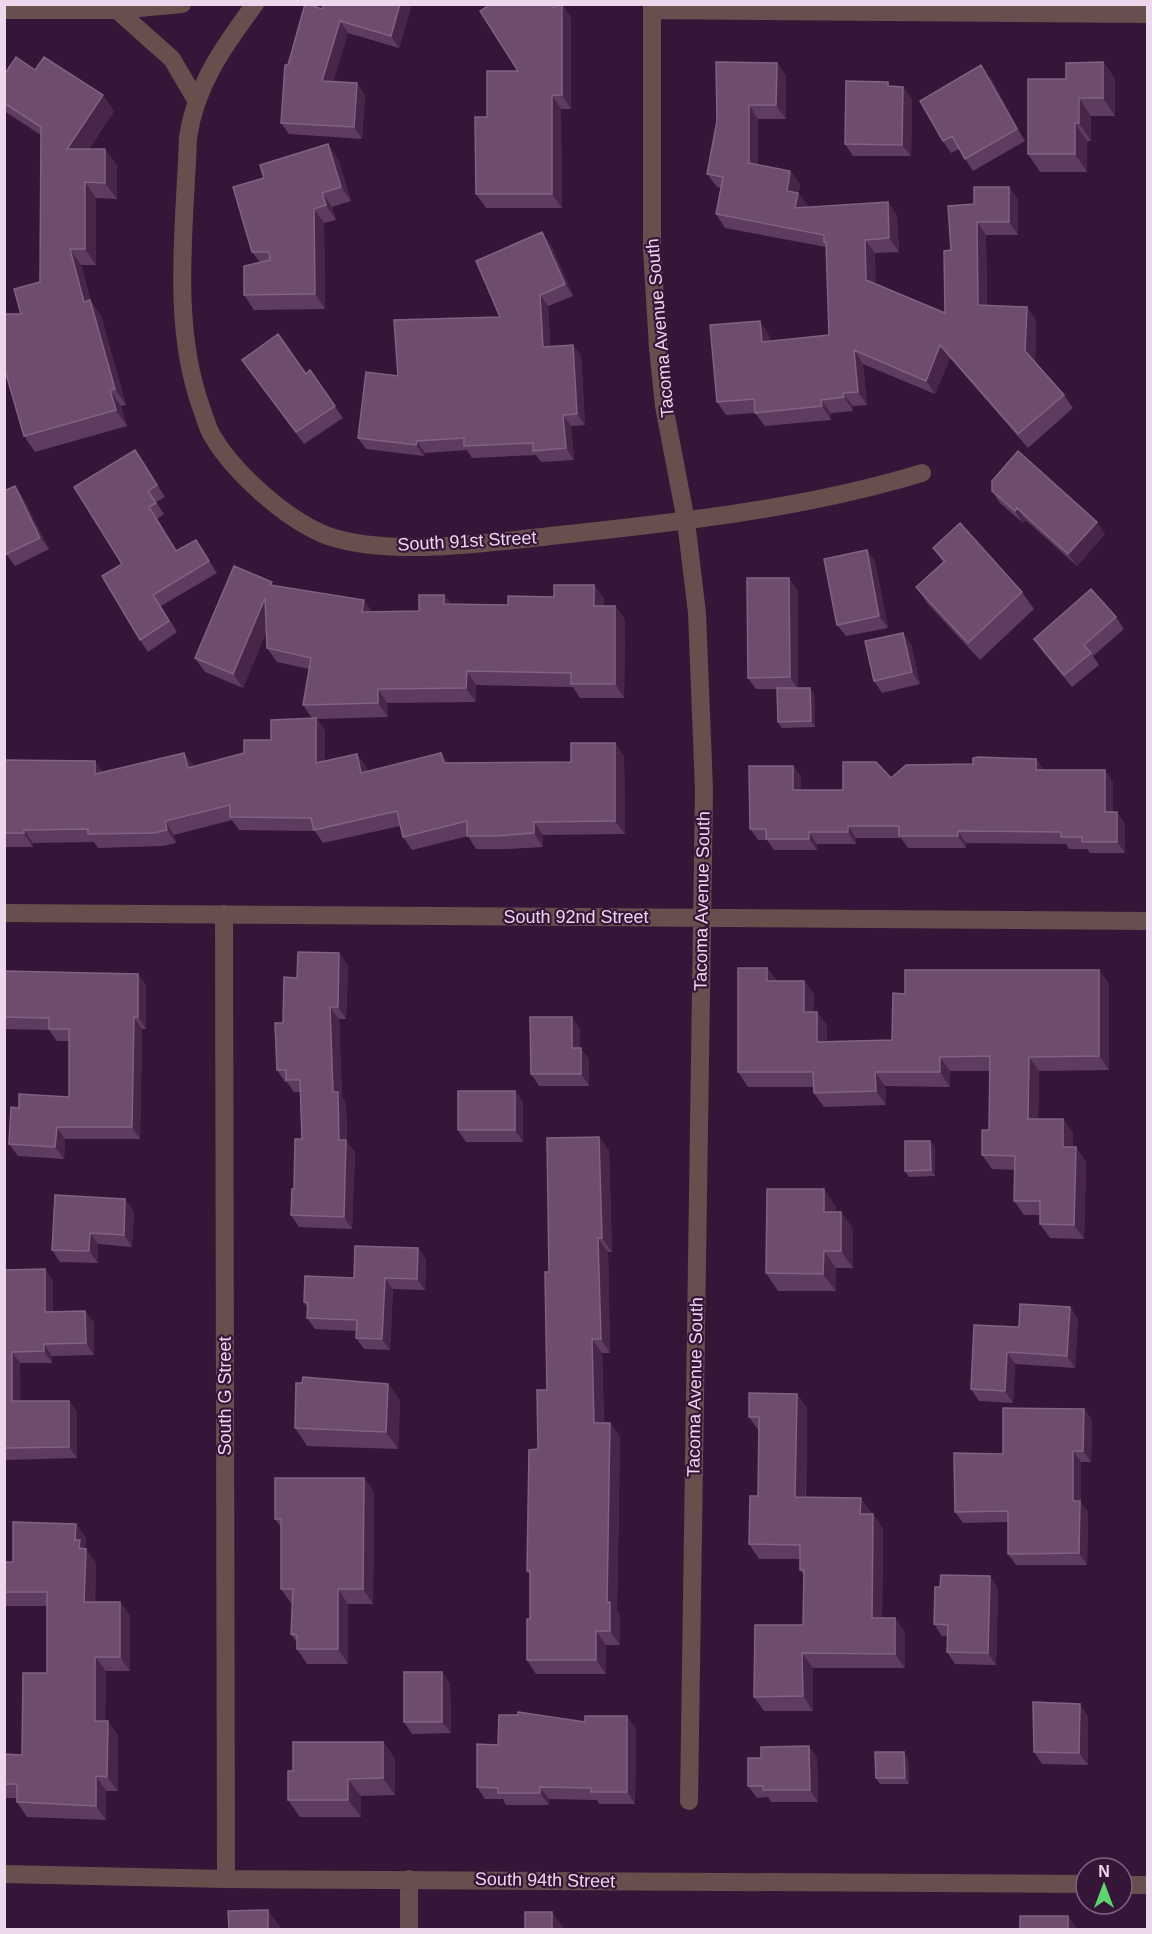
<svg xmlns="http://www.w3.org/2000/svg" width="1152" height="1934" viewBox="0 0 1152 1934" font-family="Helvetica,sans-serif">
	<rect width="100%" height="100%" fill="#361638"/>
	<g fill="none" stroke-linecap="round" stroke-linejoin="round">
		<path stroke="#684f4d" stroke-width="18" d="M 255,4 C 224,46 195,86 188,138 C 185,226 171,323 201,407 C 205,417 207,428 213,437 C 235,474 288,521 328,536 C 390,557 486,543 550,536 C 673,523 804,509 922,473
			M 652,4 L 652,249 L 658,348 L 664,406 L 686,521 L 697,613 L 704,790 L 689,1801
			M 4,10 L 117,10 L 182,4
			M 117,10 L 172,59 L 196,100
			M 652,10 L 1148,14
			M 4,913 L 1148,921
			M 224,914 L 226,1879
			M 4,1874 L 226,1879 L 1086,1884
			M 1122,1885 L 1148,1885
			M 409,1930 L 409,1879"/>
	</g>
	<path fill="#5e3c5f" d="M 324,4 L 409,4 L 411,7 L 399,48 L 348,33 L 333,82 L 365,95 L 362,139 L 289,134 L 281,123 L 288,65 L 322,9 Z
		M 491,4 L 552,4 L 554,8 L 560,4 L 562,4 L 571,18 L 571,109 L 561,109 L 562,208 L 486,208 L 476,194 L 487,117 L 518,71 Z
		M 1103,62 L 1115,79 L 1115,116 L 1091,116 L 1091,141 L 1087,141 L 1087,172 L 1040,172 L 1028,154 L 1066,79 Z
		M 777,63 L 786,76 L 786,119 L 758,119 L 758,165 L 790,171 L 800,185 L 798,193 L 808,206 L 807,208 L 888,202 L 897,216 L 899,252 L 875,253 L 875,284 L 945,313 L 951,250 L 974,204 L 1009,187 L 1018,200 L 1018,235 L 986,235 L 987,305 L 1036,320 L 1035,362 L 1064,395 L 1073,408 L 1028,448 L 950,358 L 935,394 L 863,364 L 867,405 L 853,406 L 853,411 L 831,413 L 831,420 L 765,426 L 755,413 L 726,415 L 717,402 L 769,335 L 770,341 L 829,335 L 826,247 L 725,228 L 716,214 L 721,188 L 717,187 L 707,174 L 717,121 Z
		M 35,70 L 114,111 L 89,149 L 117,165 L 117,199 L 96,198 L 96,265 L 81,265 L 91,302 L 101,316 L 126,405 L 121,406 L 127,426 L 35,452 L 24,436 L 7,374 L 4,374 L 4,314 L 21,314 L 40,282 L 41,135 L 4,111 L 4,75 Z
		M 990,77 L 1025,141 L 973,171 L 959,149 L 951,153 L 943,141 Z
		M 892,87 L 903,87 L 912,99 L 911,156 L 853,156 L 845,144 Z
		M 338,159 L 351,201 L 332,207 L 336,220 L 324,223 L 325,309 L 254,310 L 244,295 L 260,262 L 252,252 Z
		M 550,243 L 573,296 L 548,306 L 550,346 L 581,356 L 585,425 L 571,426 L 574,460 L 541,462 L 536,455 L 472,458 L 467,450 L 425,453 L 424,456 L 366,449 L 358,438 L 398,376 L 500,317 Z
		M 242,360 L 306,374 L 310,370 L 343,418 L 304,444 Z
		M 143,461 L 165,497 L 156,502 L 164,514 L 157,519 L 177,551 L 196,540 L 217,573 L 161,606 L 177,632 L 148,652 L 140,640 L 122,564 Z
		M 15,486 L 23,498 L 49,549 L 15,566 L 6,554 Z
		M 992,491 L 1105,534 L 1077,566 L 1026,520 L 1023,523 L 1000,503 Z
		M 933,548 L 1022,592 L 1034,609 L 980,660 L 928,604 L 916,587 L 943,562 Z
		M 867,550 L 875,562 L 888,628 L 846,636 L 837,625 Z
		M 594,585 L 604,599 L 604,606 L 615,606 L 625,620 L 624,698 L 580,698 L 573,687 L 476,685 L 476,702 L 387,703 L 388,717 L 317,719 L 325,731 L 325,761 L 357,754 L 366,767 L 367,771 L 441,753 L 448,763 L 571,762 L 615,743 L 624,757 L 625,834 L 543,835 L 543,847 L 506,849 L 476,849 L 468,836 L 412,850 L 403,837 L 400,826 L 323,843 L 315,831 L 239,830 L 232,820 L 174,835 L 176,843 L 163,846 L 98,848 L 94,842 L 33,843 L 33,847 L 4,847 L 4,760 L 102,772 L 194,766 L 244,753 L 271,740 L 312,718 L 303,705 L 309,669 L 277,662 L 267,648 L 266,632 L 243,688 L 205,672 L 195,658 L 274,586 L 373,612 L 419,611 L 444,595 L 451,604 L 508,605 L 554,597 Z
		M 798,590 L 798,688 L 810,688 L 814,694 L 815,727 L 782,728 L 778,722 L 777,689 L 756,689 L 748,678 Z
		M 1116,617 L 1124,629 L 1093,656 L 1099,665 L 1072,687 L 1042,651 L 1034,639 Z
		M 911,644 L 920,684 L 882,693 L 874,681 Z
		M 1036,759 L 1044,770 L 1113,782 L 1113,812 L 1125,824 L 1125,853 L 1090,853 L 1087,849 L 1069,849 L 1066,844 L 966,843 L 966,848 L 908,848 L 901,838 L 856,838 L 856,844 L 817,844 L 817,850 L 774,850 L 767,840 L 758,840 L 750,829 L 793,766 L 801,777 L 801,790 L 843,790 L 891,778 L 973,764 Z
		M 348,965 L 346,1019 L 339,1019 L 342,1097 L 346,1103 L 347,1142 L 355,1152 L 352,1229 L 299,1227 L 291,1215 L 294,1189 L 302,1139 L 300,1092 L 294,1092 L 287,1082 L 285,1082 L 277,1070 L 283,1023 L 297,978 Z
		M 767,968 L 777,981 L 804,981 L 814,995 L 814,1012 L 817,1012 L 827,1026 L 827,1041 L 892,1040 L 905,994 L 1099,970 L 1109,984 L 1109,1070 L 1039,1071 L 1038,1119 L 1063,1119 L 1073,1133 L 1073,1147 L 1076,1147 L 1086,1162 L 1084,1239 L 1050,1238 L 1040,1224 L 1040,1215 L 1024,1215 L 1014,1201 L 1015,1170 L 992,1169 L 982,1155 L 989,1130 L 990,1071 L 950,1071 L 950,1087 L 885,1086 L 886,1105 L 824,1107 L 814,1093 L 814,1087 L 748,1087 L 738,1072 Z
		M 4,971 L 138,974 L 146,986 L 146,1029 L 142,1029 L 140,1139 L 65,1139 L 64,1159 L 18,1156 L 9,1144 L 19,1108 L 69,1097 L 69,1041 L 57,1041 L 49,1030 L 4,1029 Z
		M 580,1029 L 580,1048 L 589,1059 L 589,1086 L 539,1086 L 531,1074 Z
		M 515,1091 L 523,1102 L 523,1142 L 466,1142 L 458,1130 Z
		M 599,1137 L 609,1151 L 612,1252 L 608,1252 L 610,1353 L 602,1353 L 604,1423 L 610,1423 L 620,1437 L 617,1611 L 620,1616 L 620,1645 L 606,1645 L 606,1674 L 536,1674 L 527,1660 L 530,1619 L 530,1575 L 527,1571 L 538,1449 L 547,1390 Z
		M 930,1141 L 935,1147 L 935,1176 L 909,1177 L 905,1171 Z
		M 836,1207 L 836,1212 L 841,1212 L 853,1229 L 853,1268 L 836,1268 L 836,1291 L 778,1291 L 766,1273 Z
		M 134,1211 L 132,1247 L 98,1244 L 98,1263 L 60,1262 L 52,1250 Z
		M 426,1259 L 425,1290 L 393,1289 L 390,1350 L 364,1349 L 356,1338 L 357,1331 L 315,1329 L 307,1318 L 307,1308 L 304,1302 L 354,1278 Z
		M 4,1270 L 53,1281 L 53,1312 L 85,1311 L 94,1323 L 94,1355 L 52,1356 L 52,1363 L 20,1363 L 20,1401 L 69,1401 L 77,1412 L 77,1458 L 4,1460 Z
		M 1070,1307 L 1078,1319 L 1075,1368 L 1015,1364 L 1013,1403 L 979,1401 L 971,1389 L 1019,1327 Z
		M 388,1384 L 400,1401 L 398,1449 L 307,1446 L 295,1428 Z
		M 797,1394 L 807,1408 L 806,1497 L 871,1512 L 871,1514 L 873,1514 L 883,1529 L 882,1618 L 895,1618 L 905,1633 L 905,1668 L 813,1668 L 813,1711 L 764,1711 L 754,1697 L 803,1625 L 804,1575 L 800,1570 L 800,1559 L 759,1559 L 749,1544 L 758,1496 L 759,1431 L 749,1417 Z
		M 1084,1409 L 1092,1420 L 1091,1462 L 1081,1462 L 1081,1503 L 1088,1512 L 1087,1565 L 1016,1565 L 1008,1554 L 1008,1522 L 963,1523 L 955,1512 L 1003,1454 Z
		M 364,1478 L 374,1492 L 373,1604 L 348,1604 L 348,1664 L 307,1664 L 297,1649 L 297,1643 L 291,1634 L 292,1603 L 291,1603 L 281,1589 L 281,1527 L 275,1519 Z
		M 76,1524 L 86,1538 L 85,1548 L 96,1563 L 95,1602 L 120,1602 L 130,1616 L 130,1671 L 106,1671 L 105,1721 L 108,1721 L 118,1736 L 118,1791 L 106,1791 L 106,1820 L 27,1817 L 17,1802 L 17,1798 L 4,1798 L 4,1754 L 22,1755 L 47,1673 L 47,1606 L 4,1606 L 4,1562 L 13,1562 Z
		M 998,1588 L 996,1665 L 955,1664 L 947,1652 L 947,1636 L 942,1636 L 934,1624 Z
		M 442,1672 L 450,1684 L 451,1733 L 412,1734 L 404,1722 Z
		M 1088,1716 L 1088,1765 L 1042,1764 L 1034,1752 Z
		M 585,1722 L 636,1728 L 635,1804 L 599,1804 L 597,1800 L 549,1799 L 549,1805 L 506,1805 L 503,1799 L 485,1799 L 477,1787 L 498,1745 Z
		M 383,1742 L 395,1759 L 395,1795 L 361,1796 L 361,1817 L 300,1817 L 288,1800 L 293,1771 Z
		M 817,1758 L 818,1802 L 771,1802 L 768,1797 L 757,1798 L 748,1786 Z
		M 908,1758 L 909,1784 L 880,1784 L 876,1778 Z"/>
	<path fill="#472649" d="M 400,4 L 409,4 L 411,7 L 399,48 L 391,36 Z
		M 551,4 L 552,4 L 562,20 L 562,4 L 571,18 L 571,109 L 562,95 Z
		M 340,21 L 348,33 L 330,93 L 322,81 Z
		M 1103,62 L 1115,79 L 1115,116 L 1103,98 Z
		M 777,63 L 786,76 L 786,119 L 776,105 Z
		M 981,65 L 990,77 L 1025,141 L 1017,129 Z
		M 357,83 L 365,95 L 362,139 L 354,127 Z
		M 903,87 L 912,99 L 911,156 L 902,145 Z
		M 103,95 L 114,111 L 78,165 L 67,149 Z
		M 552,95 L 561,109 L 562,208 L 552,194 Z
		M 1079,98 L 1091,116 L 1091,141 L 1079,123 Z
		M 749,105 L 758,119 L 758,176 L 749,163 Z
		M 1075,123 L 1087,141 L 1087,172 L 1075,154 Z
		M 328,144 L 338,159 L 351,201 L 341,187 Z
		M 105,149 L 117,165 L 117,199 L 105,183 Z
		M 790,171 L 800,185 L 796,204 L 787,191 Z
		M 85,182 L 96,198 L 96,265 L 85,249 Z
		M 1009,187 L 1018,200 L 1018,235 L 1009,222 Z
		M 322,193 L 332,207 L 336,220 L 326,205 Z
		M 798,193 L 808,206 L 805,222 L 795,208 Z
		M 888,202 L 897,216 L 899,252 L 889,238 Z
		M 314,209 L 324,223 L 325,309 L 315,294 Z
		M 977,222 L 986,235 L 987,319 L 978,305 Z
		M 542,232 L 550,243 L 573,296 L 565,284 Z
		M 865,240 L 875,253 L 876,293 L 866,280 Z
		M 70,249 L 81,265 L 91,302 L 101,316 L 126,405 L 115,389 L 84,302 Z
		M 540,295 L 548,306 L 551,358 L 543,347 Z
		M 1027,307 L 1036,320 L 1035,364 L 1025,351 Z
		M 760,321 L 769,335 L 771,355 L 762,342 Z
		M 573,345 L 581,356 L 585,425 L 577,414 Z
		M 940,345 L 950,358 L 935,394 L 926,381 Z
		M 854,350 L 863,364 L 867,405 L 858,392 Z
		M 110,390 L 121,406 L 127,426 L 116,410 Z
		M 843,393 L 853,406 L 853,411 L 844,397 Z
		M 821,400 L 831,413 L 831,420 L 822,406 Z
		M 563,415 L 571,426 L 574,460 L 566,448 Z
		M 417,441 L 425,453 L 424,456 L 416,445 Z
		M 135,450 L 143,461 L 165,497 L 157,485 Z
		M 15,486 L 23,498 L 49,549 L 40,538 Z
		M 149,507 L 157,519 L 184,563 L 176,551 Z
		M 1017,508 L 1026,520 L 1023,523 L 1015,511 Z
		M 1097,522 L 1105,534 L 1077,566 L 1068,554 Z
		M 196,540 L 204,551 L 217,573 L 209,561 Z
		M 867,550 L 875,562 L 888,628 L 879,616 Z
		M 789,578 L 798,590 L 798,689 L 790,677 Z
		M 594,585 L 604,599 L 604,620 L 594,606 Z
		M 444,595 L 454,609 L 444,604 Z
		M 265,598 L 274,612 L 243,688 L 233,674 Z
		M 364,600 L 374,614 L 362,612 Z
		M 615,606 L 625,620 L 624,698 L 615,684 Z
		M 903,633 L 911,644 L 920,684 L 912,672 Z
		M 467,671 L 476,685 L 476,702 L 466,688 Z
		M 810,688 L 814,694 L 815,727 L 811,721 Z
		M 378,689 L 387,703 L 388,717 L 378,703 Z
		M 316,718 L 325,731 L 325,776 L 316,763 Z
		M 615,743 L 624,757 L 625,834 L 615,821 Z
		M 184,753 L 194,766 L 188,768 Z
		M 441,753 L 450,766 L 444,763 Z
		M 357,754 L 366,767 L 370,786 L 361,773 Z
		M 1036,759 L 1045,771 L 1036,770 Z
		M 95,761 L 104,774 L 95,774 Z
		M 793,766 L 801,777 L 801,802 L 793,790 Z
		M 1105,770 L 1113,782 L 1113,824 L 1105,812 Z
		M 1117,812 L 1125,824 L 1125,853 L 1117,842 Z
		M 165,821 L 174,835 L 176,843 L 167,830 Z
		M 534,822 L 543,835 L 543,847 L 534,833 Z
		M 848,826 L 856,838 L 856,844 L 848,832 Z
		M 24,830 L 33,843 L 33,847 L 24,833 Z
		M 958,831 L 966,843 L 966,848 L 958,836 Z
		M 809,832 L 817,844 L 817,850 L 809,839 Z
		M 339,953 L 348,965 L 346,1019 L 338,1007 Z
		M 767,968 L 777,982 L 767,981 Z
		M 1099,970 L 1109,984 L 1109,1070 L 1099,1056 Z
		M 138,974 L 146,986 L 146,1029 L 138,1017 Z
		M 804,981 L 814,995 L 814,1026 L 804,1012 Z
		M 330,1007 L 339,1019 L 342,1097 L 346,1103 L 347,1142 L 355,1152 L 352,1229 L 344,1217 L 339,1140 L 333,1092 Z
		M 817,1012 L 827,1026 L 827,1056 L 817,1042 Z
		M 134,1017 L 142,1029 L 140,1139 L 132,1127 Z
		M 572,1017 L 580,1029 L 580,1059 L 572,1048 Z
		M 581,1048 L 589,1059 L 589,1086 L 581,1074 Z
		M 940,1057 L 950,1071 L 950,1087 L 940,1072 Z
		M 1029,1057 L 1039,1071 L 1038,1133 L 1028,1119 Z
		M 875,1072 L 885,1086 L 886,1105 L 876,1091 Z
		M 515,1091 L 523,1102 L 523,1142 L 515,1130 Z
		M 1063,1119 L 1073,1133 L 1073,1161 L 1063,1147 Z
		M 57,1127 L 65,1139 L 64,1159 L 55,1147 Z
		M 599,1137 L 609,1151 L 612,1252 L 602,1238 Z
		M 930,1141 L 935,1147 L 935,1176 L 931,1170 Z
		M 1076,1147 L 1086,1162 L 1084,1239 L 1074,1225 Z
		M 824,1189 L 836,1207 L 836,1229 L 824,1212 Z
		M 125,1199 L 134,1211 L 132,1247 L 124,1235 Z
		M 841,1212 L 853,1229 L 853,1268 L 841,1251 Z
		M 90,1233 L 98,1244 L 98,1263 L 89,1251 Z
		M 598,1238 L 608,1252 L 610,1353 L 601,1339 Z
		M 418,1248 L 426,1259 L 425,1290 L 417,1279 Z
		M 824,1251 L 836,1268 L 836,1291 L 823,1274 Z
		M 45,1269 L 53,1281 L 53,1324 L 45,1312 Z
		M 385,1278 L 393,1289 L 390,1350 L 382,1339 Z
		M 1070,1307 L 1078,1319 L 1075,1368 L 1067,1356 Z
		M 85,1311 L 94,1323 L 94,1355 L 86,1343 Z
		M 592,1339 L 602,1353 L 604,1437 L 594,1423 Z
		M 44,1344 L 52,1356 L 52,1363 L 44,1351 Z
		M 12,1352 L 20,1363 L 21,1412 L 12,1401 Z
		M 1007,1352 L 1015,1364 L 1013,1403 L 1005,1391 Z
		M 388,1384 L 400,1401 L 398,1449 L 386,1432 Z
		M 797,1394 L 807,1408 L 805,1511 L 795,1497 Z
		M 69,1401 L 77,1412 L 77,1458 L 69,1447 Z
		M 1084,1409 L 1092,1420 L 1091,1462 L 1083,1451 Z
		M 610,1423 L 620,1437 L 617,1611 L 620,1616 L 620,1645 L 610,1631 L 607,1602 Z
		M 1073,1451 L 1081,1462 L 1081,1503 L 1088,1512 L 1087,1565 L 1079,1553 L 1073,1501 Z
		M 364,1478 L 374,1492 L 373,1604 L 363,1589 Z
		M 861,1498 L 871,1512 L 871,1529 L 860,1514 Z
		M 873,1514 L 883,1529 L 882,1632 L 872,1618 Z
		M 76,1524 L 86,1538 L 85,1548 L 96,1563 L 94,1616 L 84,1602 L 79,1548 L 75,1540 Z
		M 990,1576 L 998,1588 L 996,1665 L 988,1653 Z
		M 338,1589 L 348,1604 L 348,1664 L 338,1649 Z
		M 120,1602 L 130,1616 L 130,1671 L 120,1657 Z
		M 895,1618 L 905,1633 L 905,1668 L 895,1654 Z
		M 596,1631 L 606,1645 L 606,1674 L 596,1660 Z
		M 802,1653 L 813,1668 L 813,1711 L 803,1696 Z
		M 95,1657 L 106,1671 L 105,1736 L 95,1721 Z
		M 442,1672 L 450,1684 L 451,1733 L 442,1722 Z
		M 1080,1704 L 1088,1716 L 1088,1765 L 1079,1753 Z
		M 627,1716 L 636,1728 L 635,1804 L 627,1792 Z
		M 108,1721 L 118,1736 L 118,1791 L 107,1777 Z
		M 383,1742 L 395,1759 L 395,1795 L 383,1778 Z
		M 809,1746 L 817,1758 L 818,1802 L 810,1790 Z
		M 904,1752 L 908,1758 L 909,1784 L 905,1778 Z
		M 96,1776 L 106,1791 L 106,1820 L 96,1806 Z
		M 348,1779 L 361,1796 L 361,1817 L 348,1800 Z
		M 540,1787 L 549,1799 L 549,1805 L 540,1793 Z
		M 268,1910 L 280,1927 L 280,1929 L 268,1929 Z
		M 552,1912 L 563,1927 L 563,1929 L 552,1929 Z
		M 1068,1916 L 1077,1929 L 1068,1929 Z"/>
	<path fill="#6d4c6e" stroke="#816282" stroke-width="1.5" d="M 305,4 L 308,4 L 322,9 L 324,4 L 400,4 L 391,36 L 340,21 L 322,81 L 357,83 L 354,127 L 281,123 L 285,65 L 288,65 Z
		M 491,4 L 551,4 L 553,8 L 562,4 L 562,95 L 552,95 L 552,194 L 476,194 L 475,117 L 487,117 L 487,71 L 518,71 L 480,11 Z
		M 16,57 L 35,70 L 44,57 L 103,95 L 67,149 L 105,149 L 105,183 L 85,182 L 85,249 L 70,249 L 84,302 L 90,300 L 115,389 L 110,390 L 116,410 L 24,436 L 4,367 L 4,314 L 21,314 L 14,289 L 40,282 L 41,127 L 4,103 L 4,75 Z
		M 716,62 L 777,63 L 776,105 L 749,105 L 749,163 L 790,171 L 787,191 L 798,193 L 795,208 L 888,202 L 889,238 L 865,240 L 866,280 L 945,313 L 944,251 L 951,250 L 948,206 L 974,204 L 974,187 L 1009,187 L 1009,222 L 977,222 L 978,305 L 1027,307 L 1025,351 L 1064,395 L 1018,434 L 940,345 L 926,381 L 854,350 L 858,392 L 843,393 L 844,397 L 821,400 L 822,406 L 755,413 L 754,399 L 717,402 L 710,325 L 760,321 L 762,342 L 829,335 L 826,242 L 824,242 L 824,235 L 716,214 L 723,177 L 707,174 L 717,121 Z
		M 1103,62 L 1103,98 L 1079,98 L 1079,123 L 1075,123 L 1075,154 L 1028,154 L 1028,79 L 1066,79 L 1066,63 Z
		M 981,65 L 1017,129 L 965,159 L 952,136 L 943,141 L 920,101 Z
		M 846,81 L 888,82 L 888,86 L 903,87 L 902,145 L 845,144 Z
		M 328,144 L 341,187 L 322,193 L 326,205 L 314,209 L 315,294 L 244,295 L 244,266 L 270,260 L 269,252 L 252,252 L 233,187 L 264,178 L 260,165 Z
		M 542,232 L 565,284 L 540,295 L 543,347 L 573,345 L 577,414 L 563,415 L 566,448 L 533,451 L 533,443 L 464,446 L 464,438 L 417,441 L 416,445 L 358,438 L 366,372 L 398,376 L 394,320 L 500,317 L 476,261 Z
		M 278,334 L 306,374 L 310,370 L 335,406 L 296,432 L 242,360 Z
		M 135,450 L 157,485 L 148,491 L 156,503 L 149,507 L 176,551 L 196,540 L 209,561 L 153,595 L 169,621 L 140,640 L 102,576 L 122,564 L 74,487 Z
		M 1018,451 L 1097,522 L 1068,554 L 1017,508 L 1015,511 L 992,491 L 992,481 Z
		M 15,486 L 40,538 L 6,554 L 4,551 L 4,491 Z
		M 960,523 L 1022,592 L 968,643 L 916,587 L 945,561 L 933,548 Z
		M 867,550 L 879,616 L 837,625 L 824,559 Z
		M 234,566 L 272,582 L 270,585 L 364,600 L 362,612 L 419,611 L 419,595 L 444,595 L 444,604 L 508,605 L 508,596 L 554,597 L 554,585 L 594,585 L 594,606 L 615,606 L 615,684 L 571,684 L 571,673 L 467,671 L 466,688 L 378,689 L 378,703 L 303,705 L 311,658 L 267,648 L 265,598 L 233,674 L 195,658 Z
		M 747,578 L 789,578 L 790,677 L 748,678 Z
		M 1091,589 L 1116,617 L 1084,645 L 1091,653 L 1064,675 L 1034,639 Z
		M 903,633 L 912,672 L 874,681 L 865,641 Z
		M 777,688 L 810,688 L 811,721 L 778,722 Z
		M 316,718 L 316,763 L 357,754 L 361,773 L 441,753 L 444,763 L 571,762 L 571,743 L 615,743 L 615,821 L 534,822 L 534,833 L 497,836 L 467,836 L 467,821 L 403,837 L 397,811 L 314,830 L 311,818 L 230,817 L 230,805 L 165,821 L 167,830 L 154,833 L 88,834 L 88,829 L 24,830 L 24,833 L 4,833 L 4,760 L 95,761 L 95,774 L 184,753 L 188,768 L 244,753 L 244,740 L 271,740 L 271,720 Z
		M 978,757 L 1036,759 L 1036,770 L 1105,770 L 1105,812 L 1117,812 L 1117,842 L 1082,842 L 1082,837 L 1061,837 L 1061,832 L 958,831 L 958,836 L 899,836 L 899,826 L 848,826 L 848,832 L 809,832 L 809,839 L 766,839 L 766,829 L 750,829 L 749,766 L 793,766 L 793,790 L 843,790 L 843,762 L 876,762 L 891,778 L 906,765 L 973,764 L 973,758 Z
		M 298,952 L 339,953 L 338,1007 L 330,1007 L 333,1092 L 338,1092 L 339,1140 L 346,1140 L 344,1217 L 291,1215 L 292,1189 L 294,1189 L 295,1139 L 302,1139 L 300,1080 L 286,1080 L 286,1070 L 277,1070 L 275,1023 L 283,1023 L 284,977 L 297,978 Z
		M 738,968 L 767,968 L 767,981 L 804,981 L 804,1012 L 817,1012 L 817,1042 L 892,1040 L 893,993 L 905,994 L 905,970 L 1099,970 L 1099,1056 L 1029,1057 L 1028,1119 L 1063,1119 L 1063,1147 L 1076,1147 L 1074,1225 L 1040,1224 L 1040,1201 L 1014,1201 L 1015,1156 L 982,1155 L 982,1130 L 989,1130 L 990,1056 L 940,1057 L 940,1072 L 875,1072 L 876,1091 L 814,1093 L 813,1072 L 738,1072 Z
		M 4,971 L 138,974 L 138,1017 L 134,1017 L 132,1127 L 57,1127 L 55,1147 L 9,1144 L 11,1107 L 19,1108 L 19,1094 L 69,1097 L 69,1029 L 49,1029 L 49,1018 L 4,1017 Z
		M 530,1017 L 572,1017 L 572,1048 L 581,1048 L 581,1074 L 531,1074 Z
		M 458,1091 L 515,1091 L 515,1130 L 458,1130 Z
		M 599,1137 L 602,1238 L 598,1238 L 601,1339 L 592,1339 L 594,1423 L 610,1423 L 607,1602 L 610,1602 L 610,1631 L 596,1631 L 596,1660 L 527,1660 L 527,1619 L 530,1619 L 530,1571 L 527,1571 L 529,1450 L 538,1449 L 537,1390 L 547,1390 L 545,1272 L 549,1272 L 547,1138 Z
		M 905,1141 L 930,1141 L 931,1170 L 905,1171 Z
		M 767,1189 L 824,1189 L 824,1212 L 841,1212 L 841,1251 L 824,1251 L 823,1274 L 766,1273 Z
		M 55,1195 L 125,1199 L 124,1235 L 90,1233 L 89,1251 L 52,1250 Z
		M 355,1246 L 418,1248 L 417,1279 L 385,1278 L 382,1339 L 356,1338 L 357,1320 L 307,1318 L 308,1303 L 304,1302 L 305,1276 L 354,1278 Z
		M 45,1269 L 45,1312 L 85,1311 L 86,1343 L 44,1344 L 44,1351 L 12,1352 L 12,1401 L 69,1401 L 69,1447 L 4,1448 L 4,1270 Z
		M 1020,1304 L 1070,1307 L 1067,1356 L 1007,1352 L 1005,1391 L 971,1389 L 974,1325 L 1019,1327 Z
		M 303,1377 L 388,1384 L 386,1432 L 295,1428 L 296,1383 L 302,1383 Z
		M 749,1393 L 797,1394 L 795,1497 L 861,1498 L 860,1514 L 873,1514 L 872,1618 L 895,1618 L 895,1654 L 802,1653 L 803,1696 L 754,1697 L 755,1625 L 803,1625 L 804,1570 L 800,1570 L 800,1545 L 749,1544 L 750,1496 L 758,1496 L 759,1417 L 749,1417 Z
		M 1003,1408 L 1084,1409 L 1083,1451 L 1073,1451 L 1073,1501 L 1080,1501 L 1079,1553 L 1008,1554 L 1008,1511 L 955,1512 L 954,1453 L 1003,1454 Z
		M 275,1478 L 364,1478 L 363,1589 L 338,1589 L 338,1649 L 297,1649 L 297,1635 L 291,1634 L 293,1589 L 281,1589 L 281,1519 L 275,1519 Z
		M 13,1522 L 76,1524 L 75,1540 L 80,1540 L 79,1548 L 86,1549 L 84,1602 L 120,1602 L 120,1657 L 95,1657 L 95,1721 L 108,1721 L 107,1777 L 96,1776 L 96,1806 L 17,1802 L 17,1784 L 4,1784 L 4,1754 L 22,1755 L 23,1673 L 47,1673 L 47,1592 L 4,1592 L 4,1562 L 13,1562 Z
		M 941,1575 L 990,1576 L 988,1653 L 947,1652 L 948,1625 L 934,1624 L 935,1587 L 940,1587 Z
		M 404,1672 L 442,1672 L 442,1722 L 404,1722 Z
		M 1033,1702 L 1080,1704 L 1079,1753 L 1034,1752 Z
		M 518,1712 L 585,1722 L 585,1716 L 627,1716 L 627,1792 L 591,1792 L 591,1788 L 540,1787 L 540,1793 L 498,1793 L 498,1788 L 477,1787 L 477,1744 L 498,1745 L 499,1715 L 518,1715 Z
		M 293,1742 L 383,1742 L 383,1778 L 348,1779 L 348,1800 L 288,1800 L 288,1771 L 293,1771 Z
		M 809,1746 L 810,1790 L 763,1790 L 763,1786 L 748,1786 L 748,1758 L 761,1758 L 761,1747 Z
		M 875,1752 L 904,1752 L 905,1778 L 876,1778 Z
		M 268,1910 L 268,1929 L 229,1929 L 228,1911 Z
		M 525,1912 L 552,1912 L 552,1929 L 525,1929 Z
		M 1020,1916 L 1068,1916 L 1068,1929 L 1020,1929 Z"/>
	<g text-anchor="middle" stroke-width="4.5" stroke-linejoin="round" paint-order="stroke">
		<g font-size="18" fill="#ecd7ec" stroke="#361638">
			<text transform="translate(660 328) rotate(-95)" y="6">Tacoma Avenue South</text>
			<text transform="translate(467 541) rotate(-3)" y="6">South 91st Street</text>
			<text transform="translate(702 901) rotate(-89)" y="6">Tacoma Avenue South</text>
			<text x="576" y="923">South 92nd Street</text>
			<text transform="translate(695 1387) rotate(-89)" y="6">Tacoma Avenue South</text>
			<text transform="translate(225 1396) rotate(-90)" y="6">South G Street</text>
			<text transform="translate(545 1880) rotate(1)" y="6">South 94th Street</text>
		</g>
	</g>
	<rect width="1152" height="1934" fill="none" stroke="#ecd7ec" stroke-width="12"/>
	<g transform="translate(1104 1886)"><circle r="28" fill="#361638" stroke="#7f6380" stroke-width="1.5"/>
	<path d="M0-4.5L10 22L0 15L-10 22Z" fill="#5ed56c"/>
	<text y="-9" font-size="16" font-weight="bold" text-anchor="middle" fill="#ecd7ec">N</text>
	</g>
</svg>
